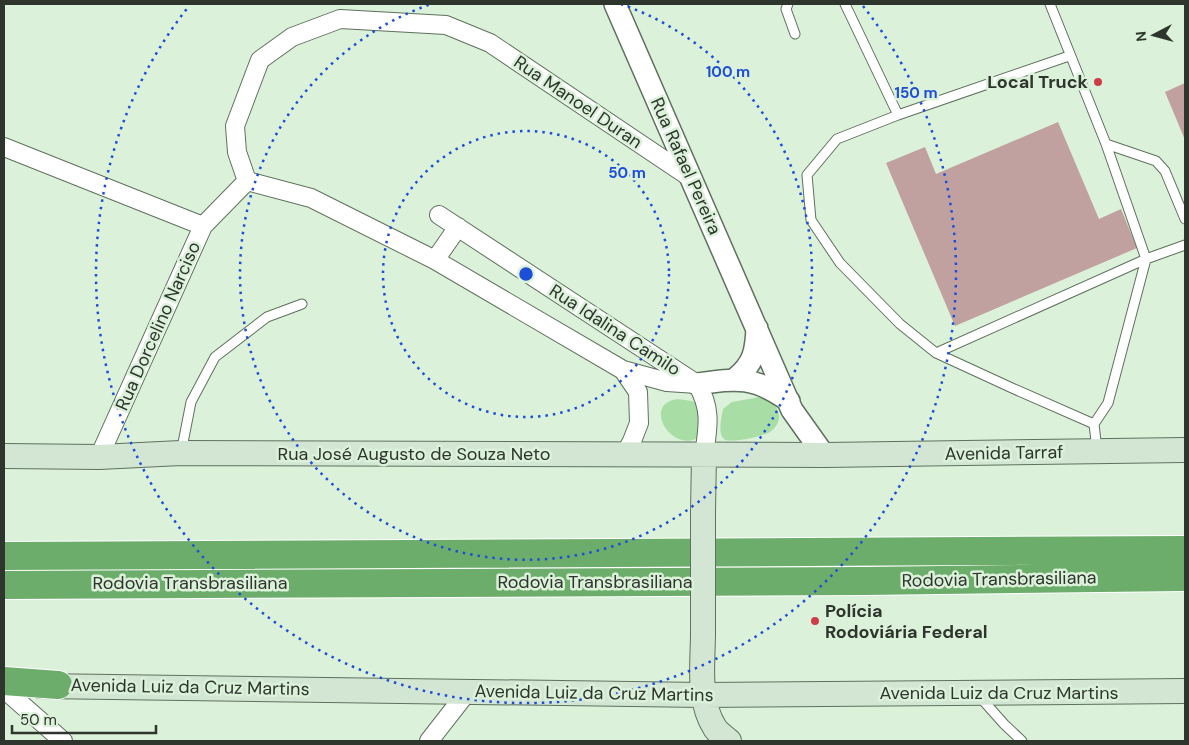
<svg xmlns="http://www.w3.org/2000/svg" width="1189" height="745" viewBox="0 0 1189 745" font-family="'DM Sans',sans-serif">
	<rect width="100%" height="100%" fill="#dcf1da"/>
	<path fill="#a8dda5" d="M 760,397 C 778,401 787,419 770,432 C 763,436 730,444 724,439 C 717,433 722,416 723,409 L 732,402 Z
		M 678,399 L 698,402 L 701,436 C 673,457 640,403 678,399 Z"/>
	<path fill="#c1a1a0" d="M 1185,83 L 1185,140 L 1165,92 Z
		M 1058,122 L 1099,219 L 1121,209 L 1137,248 L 955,326 L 886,163 L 925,147 L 936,174 Z"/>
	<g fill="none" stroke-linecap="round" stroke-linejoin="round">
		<defs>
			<path id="service" d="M 788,4 L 786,9 L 795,34
				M 845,4 L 898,115
				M 1050,4 L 1106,144 L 1146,259 L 1108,403 L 1094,424
				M 1069,56 L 898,115 L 837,139 L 807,175 L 811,220 L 840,263 L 900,324 L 936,353 L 1012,388 L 1094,424 L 1097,450
				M 1106,144 L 1156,161 L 1165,171 L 1185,219
				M 936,353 L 1146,259 L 1185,245
				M 181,453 L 191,402 L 215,357 L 267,317 L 302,304
				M 980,697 L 1004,724 L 1022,741"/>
			<path id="minor" d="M 4,147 L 203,226
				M 691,178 L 490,43 L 446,25 L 340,19 L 292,37 L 260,60 L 235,126 L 237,152 L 247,181 L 311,198 L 435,260 L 623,370 L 667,382 L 697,384
				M 439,215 L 697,384 C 712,409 708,427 704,455
				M 435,260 L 458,227
				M 623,370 L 638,392 L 639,423 L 632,441 L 625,454
				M 99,457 L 203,226 L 247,181
				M 4,689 L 63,741
				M 429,741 L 468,691"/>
			<path id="tertiary" d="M 615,4 L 792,410 L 824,455
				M 735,379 C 754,364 756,351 757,328
				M 697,384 C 738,378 754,376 789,401"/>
			<path id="secondary" d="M 4,456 L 99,457 L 181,453 L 824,455 L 1185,450
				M 703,513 L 704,455
				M 703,632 C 703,663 697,700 715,728 C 718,733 725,737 729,741
				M 40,686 L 703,695 L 1185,691"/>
			<path id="motorway" d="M 4,556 L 1185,550
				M 4,585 L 865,581 L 1185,577
				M 4,681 L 58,685"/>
		</defs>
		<use href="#service" stroke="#5e715d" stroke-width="11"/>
		<use href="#minor" stroke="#5e715d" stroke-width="20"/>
		<use href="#tertiary" stroke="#5e715d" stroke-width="24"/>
		<use href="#secondary" stroke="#5e715d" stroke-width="26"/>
		<use href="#motorway" stroke="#fff" stroke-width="30"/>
		<use href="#service" stroke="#fff" stroke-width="9"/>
		<use href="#minor" stroke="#fff" stroke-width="18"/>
		<use href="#tertiary" stroke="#fff" stroke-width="21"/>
		<use href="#secondary" stroke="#d3e6d3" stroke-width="24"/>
		<use href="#motorway" stroke="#6dad6b" stroke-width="28"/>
		<defs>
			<path id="secondary-bridge" d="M 703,513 L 703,632"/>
		</defs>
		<use href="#secondary-bridge" stroke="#5e715d" stroke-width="26" stroke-linecap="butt"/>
		<use href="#secondary-bridge" stroke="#d3e6d3" stroke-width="24"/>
	</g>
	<g fill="none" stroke="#1d4ed8" stroke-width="2.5" stroke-dasharray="2.5 5">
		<circle cx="526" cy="274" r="143"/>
		<path d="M621 4A286 286 0 1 1 431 4"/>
		<path d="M863 6A430 430 0 1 1 189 6"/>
	</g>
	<g fill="#cd3d48" stroke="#dcf1da" stroke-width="2">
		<circle cx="1098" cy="82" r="5"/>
		<circle cx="815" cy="621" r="5"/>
	</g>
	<g text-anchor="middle" stroke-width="5" stroke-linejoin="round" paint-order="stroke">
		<g font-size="18" font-weight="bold" fill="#2d352d" stroke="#dcf1da" text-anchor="end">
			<text x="1088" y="88">Local Truck</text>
			<text x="825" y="617" text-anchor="start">Polícia<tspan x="825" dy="21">Rodoviária Federal</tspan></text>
		</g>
		<g font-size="18" fill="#2d352d" stroke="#dcf1da">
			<text transform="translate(578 102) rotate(34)" y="6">Rua Manoel Duran</text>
			<text transform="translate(686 166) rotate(66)" y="6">Rua Rafael Pereira</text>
			<text transform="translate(158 326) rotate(-66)" y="6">Rua Dorcelino Narciso</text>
			<text transform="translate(615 330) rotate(33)" y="6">Rua Idalina Camilo</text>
			<text transform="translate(1004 453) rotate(-1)" y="6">Avenida Tarraf</text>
			<text x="414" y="460">Rua José Augusto de Souza Neto</text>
			<text transform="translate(999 579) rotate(-1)" y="6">Rodovia Transbrasiliana</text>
			<text x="595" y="588">Rodovia Transbrasiliana</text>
			<text x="190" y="589">Rodovia Transbrasiliana</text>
			<text transform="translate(190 687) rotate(1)" y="6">Avenida Luiz da Cruz Martins</text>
			<text transform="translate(594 693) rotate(1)" y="6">Avenida Luiz da Cruz Martins</text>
			<text x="999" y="699">Avenida Luiz da Cruz Martins</text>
		</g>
	</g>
	<circle cx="526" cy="274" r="8" fill="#1d4ed8" stroke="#dcf1da" stroke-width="2.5"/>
	<g font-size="15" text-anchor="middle" font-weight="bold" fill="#1d4ed8" stroke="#dcf1da" stroke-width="5" stroke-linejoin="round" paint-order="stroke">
		<text x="728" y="77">100 m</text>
		<text x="916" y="98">150 m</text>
		<text x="627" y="178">50 m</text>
	</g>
	<rect width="1189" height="745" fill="none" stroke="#2d352d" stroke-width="10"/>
	<g transform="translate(1154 35) rotate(264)" stroke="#dcf1da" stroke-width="4" paint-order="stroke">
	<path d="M0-4L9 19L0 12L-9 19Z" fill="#2d352d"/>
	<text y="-8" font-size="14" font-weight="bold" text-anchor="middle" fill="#2d352d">N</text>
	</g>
	<path d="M12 725v8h144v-8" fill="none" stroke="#2d352d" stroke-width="2.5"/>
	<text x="20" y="725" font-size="15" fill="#2d352d" stroke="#dcf1da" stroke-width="4" paint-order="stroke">50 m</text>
</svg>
